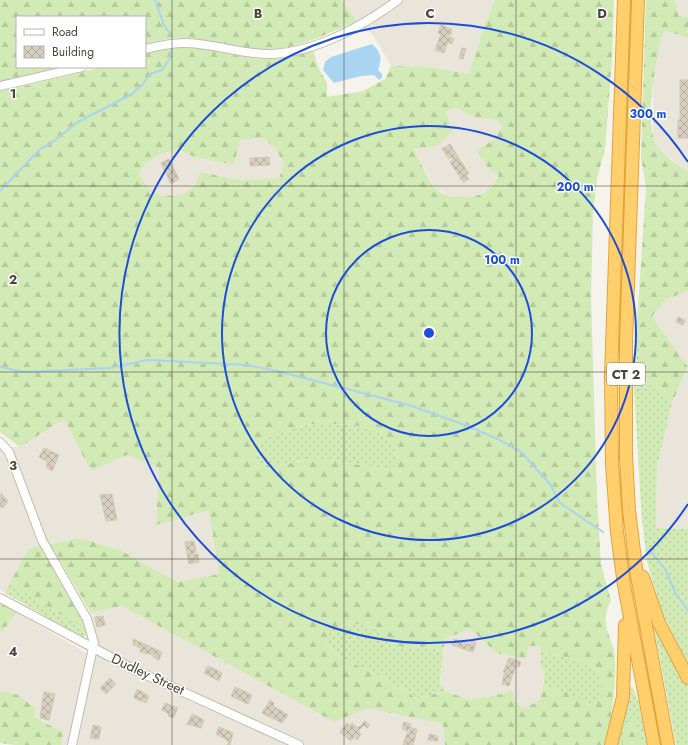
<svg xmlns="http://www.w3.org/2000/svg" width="688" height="745" viewBox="0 0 688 745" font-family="Jost,sans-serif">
	<defs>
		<pattern id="grass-dots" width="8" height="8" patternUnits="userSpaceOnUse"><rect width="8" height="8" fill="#d2eab5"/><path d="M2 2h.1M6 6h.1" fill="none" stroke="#b6ca9c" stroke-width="1.8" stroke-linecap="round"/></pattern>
		<pattern id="forest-firs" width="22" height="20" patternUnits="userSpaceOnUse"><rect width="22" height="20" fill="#d2eab5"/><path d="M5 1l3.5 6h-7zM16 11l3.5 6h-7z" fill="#b6ca9c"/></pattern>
		<pattern id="building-cross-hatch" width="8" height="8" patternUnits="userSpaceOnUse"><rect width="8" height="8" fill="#d8cfc1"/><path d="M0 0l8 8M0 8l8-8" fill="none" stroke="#b1aa9e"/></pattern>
	</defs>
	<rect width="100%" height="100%" fill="#f6f3ec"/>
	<path fill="#eae5da" d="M 341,0 L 495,0 L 484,26 L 469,74 L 431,67 L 391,66 L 373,35 L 355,19 Z
		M 675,0 L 688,0 L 688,17 L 679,16 Z
		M 665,30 L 688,38 L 688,171 L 663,154 L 656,145 L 653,137 L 653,80 L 657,54 Z
		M 456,107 L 470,116 L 498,121 L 502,127 L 495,139 L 477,150 L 499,174 L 489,190 L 477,195 L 463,198 L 448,195 L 435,188 L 414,149 L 436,146 L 452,126 L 446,112 Z
		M 263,138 L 276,149 L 284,164 L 279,178 L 239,180 L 200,172 L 196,186 L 182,195 L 162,196 L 151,191 L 139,175 L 142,167 L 159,154 L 178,150 L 195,157 L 234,165 L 240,140 Z
		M 688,291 L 688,367 L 652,316 L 667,299 Z
		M 688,369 L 688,529 L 656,528 L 657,467 L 672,403 Z
		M 64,419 L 91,471 L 127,455 L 159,468 L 209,509 L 219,574 L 177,582 L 120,550 L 80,538 L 29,548 L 5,593 L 0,590 L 0,448 L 20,447 Z
		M 122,606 L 334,722 L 368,708 L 443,724 L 445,745 L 62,745 L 63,733 L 34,715 L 36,709 L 0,691 L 0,632 L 3,631 L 16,612 L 86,653 L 96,636 L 91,613 Z
		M 470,629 L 497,653 L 526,657 L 529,646 L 540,646 L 541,651 L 540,665 L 545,672 L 540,700 L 524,710 L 515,702 L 512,690 L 502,694 L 470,700 L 445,691 L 440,683 L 445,639 Z"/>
	<path fill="url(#grass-dots)" d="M 637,323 L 641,379 L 672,403 L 657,467 L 656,528 L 688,529 L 688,664 L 661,610 L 647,561 L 642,522 L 634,388 Z
		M 314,424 C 346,424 388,421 399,458 L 392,470 L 316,458 L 277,466 L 255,463 L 255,444 C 274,433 293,427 314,424 Z
		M 10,583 L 65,617 L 87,635 L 82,637 L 5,593 Z
		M 653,622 L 688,687 L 688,745 L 676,745 Z
		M 359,624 L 379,630 L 394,643 L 407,649 C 423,644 429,645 443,653 L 440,683 L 445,691 L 417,699 L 394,683 L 340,657 L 325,642 L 332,628 Z
		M 541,651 C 562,657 584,659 601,673 L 601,702 L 589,705 L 569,693 L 543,686 L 545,672 L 540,665 Z
		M 632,686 L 639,703 L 647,745 L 616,745 L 630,688 Z"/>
	<path fill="url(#forest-firs)" fill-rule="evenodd" d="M 0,0 L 341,0 L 357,21 C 323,36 287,54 248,50 C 228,47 208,40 188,38 C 175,37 157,41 145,44 L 145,17 L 17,17 L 17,67 L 63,67 L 18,79 L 0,81 Z
		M 495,0 L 614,0 L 612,59 L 605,150 L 597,178 L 593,214 L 591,297 L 597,500 L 601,564 L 611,601 C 597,627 615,637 615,660 C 616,685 612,721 604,745 L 445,745 L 443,724 L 368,708 L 334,722 L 122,606 L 91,613 L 50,544 L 80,538 L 120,550 L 177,582 L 219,574 L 209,510 L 156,525 L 159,468 L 127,455 L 91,471 L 64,419 L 20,447 L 0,432 L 0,89 L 24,86 L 102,67 L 145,67 L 145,54 C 161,49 179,46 196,48 C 222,51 246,60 272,59 C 285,59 300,53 313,50 L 318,67 L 327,83 L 327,97 L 363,91 L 385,79 L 391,66 L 431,67 L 469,74 L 484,26 ZM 456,107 L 470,116 L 498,121 L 502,127 L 495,139 L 477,150 L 488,168 L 499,175 C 496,179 493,187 488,190 C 475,200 447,200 435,188 C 429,181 419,159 414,149 L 436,146 L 453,131 L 446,112 ZM 263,138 L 276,149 L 284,164 L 279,178 L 239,180 L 200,172 L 195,186 L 182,195 L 162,196 L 151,191 L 139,175 L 142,167 L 159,154 L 178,150 L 195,157 L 234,165 L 240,140 ZM 314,424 C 346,424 388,421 399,458 L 391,470 L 316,458 L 277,466 L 255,463 L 255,444 C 274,433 293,427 314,424 ZM 359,624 L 379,630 L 394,643 L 407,649 C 423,644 429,645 443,653 L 445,639 L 470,629 L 497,653 L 526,658 L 529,646 L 540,646 L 541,651 C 562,657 584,659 601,673 L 601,702 L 589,705 L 569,693 L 543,686 L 540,700 L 524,709 L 515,702 L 512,690 L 502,694 L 470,700 L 445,691 L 417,699 L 394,683 L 340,657 L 325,642 L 333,628 Z
		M 646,0 L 675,0 L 679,16 L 688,17 L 688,38 L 665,30 C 655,52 644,127 657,146 C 664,157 677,164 688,171 L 688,291 L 667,299 L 652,316 L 688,367 L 672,403 L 641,379 L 637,323 L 646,188 L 641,157 Z
		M 40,546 L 83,618 L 87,629 L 87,635 L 65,617 L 10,583 L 29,548 Z
		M 0,602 L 16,612 L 3,631 L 0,632 Z
		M 0,691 L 18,695 L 36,709 L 34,716 L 63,733 L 62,745 L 14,745 L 0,743 Z
		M 628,718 L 633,718 L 636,720 L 636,730 L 640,745 L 622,745 Z"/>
	<path fill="#a9d4f2" d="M 372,44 C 382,53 382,59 378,70 L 382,74 L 382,78 L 379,80 L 374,75 L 361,76 L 334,83 L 323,70 L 325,62 L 331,57 Z"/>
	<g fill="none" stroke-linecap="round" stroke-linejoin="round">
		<path stroke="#a9d4f2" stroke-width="2" d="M 155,0 L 164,25 L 170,34
			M 0,191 L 40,149 L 50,144 L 78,122 L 132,94 L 142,85 L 150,74 L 162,70 L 170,58 L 173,47
			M 0,367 L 24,372 L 110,368 L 148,360 L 246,365 L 273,370 L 409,405 L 465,425 L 498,439 L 521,452 L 550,484 L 560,503 L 603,532
			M 650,550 L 665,569 L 675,592 L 688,611"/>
	</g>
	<path fill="url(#building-cross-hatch)" stroke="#d3c7b4" d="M 441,25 L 451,29 L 452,31 L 451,35 L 449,34 L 448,36 L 454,39 L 452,44 L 448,42 L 444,53 L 435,50 L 441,34 L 438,33 Z
		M 462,48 L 466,49 L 463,59 L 459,58 Z
		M 680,80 L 688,80 L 688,138 L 678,138 L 678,120 L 680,120 Z
		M 450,144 L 469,174 L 466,175 L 469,179 L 463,182 L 450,162 L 453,160 L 451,157 L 449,159 L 442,149 Z
		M 269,157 L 270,165 L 250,166 L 250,158 Z
		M 169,159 L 179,179 L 171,184 L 161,163 Z
		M 678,317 L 685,320 L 683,325 L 676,322 Z
		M 44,448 L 59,455 L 52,471 L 46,467 L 48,462 L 39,457 Z
		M 1,493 L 8,501 L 3,508 L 0,507 Z
		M 112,494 L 117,520 L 106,521 L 100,495 Z
		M 194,541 L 196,552 L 193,553 L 193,555 L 198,554 L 199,562 L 189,564 L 185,542 Z
		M 103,616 L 105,625 L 97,627 L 95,617 Z
		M 133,639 L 162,652 L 159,660 L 153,657 L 154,655 L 140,652 L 141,648 L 133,645 Z
		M 454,639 L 471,645 L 472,641 L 476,643 L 473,652 L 452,645 Z
		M 509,658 L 521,662 L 519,667 L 516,666 L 512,676 L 509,686 L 502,684 L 504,675 L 507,674 L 503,672 Z
		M 208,666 L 222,673 L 219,681 L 204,673 Z
		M 110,678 L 116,684 L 106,694 L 100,688 Z
		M 235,687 L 252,695 L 248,704 L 231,696 Z
		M 137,689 L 149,696 L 146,703 L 134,698 Z
		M 44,692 L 55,694 L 49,720 L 40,718 Z
		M 270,700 L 274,703 L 273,706 L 288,715 L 282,723 L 262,713 Z
		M 165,703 L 178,708 L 173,718 L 168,716 L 169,714 L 162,710 Z
		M 192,714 L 204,720 L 201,728 L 187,724 Z
		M 365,721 L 370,725 L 367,728 L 364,725 L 358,731 L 361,734 L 357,740 L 354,737 L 351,741 L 340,732 L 347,723 L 350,726 L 352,723 L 358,728 Z
		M 404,722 L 411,724 L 408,731 L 402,729 Z
		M 93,725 L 101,727 L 99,739 L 90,738 Z
		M 219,727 L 233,733 L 230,745 L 227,745 L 229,741 L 227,740 L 216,734 Z
		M 411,727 L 417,730 L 413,745 L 403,745 L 407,733 L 409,733 Z
		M 429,734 L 438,736 L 437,741 L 428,740 Z"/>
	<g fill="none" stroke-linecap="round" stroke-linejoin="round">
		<defs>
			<path id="minor" d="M 145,49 C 158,46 171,43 184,43 C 214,43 243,55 272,54 C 316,52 363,26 398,0
				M 0,86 L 82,67
				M 0,442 L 9,452 L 42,540 L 87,619 L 94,643 L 72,745
				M 0,598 L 133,669 L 299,745"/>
			<path id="highway" d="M 624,0 L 611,375 L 612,464 L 617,532 L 624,585 L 654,745
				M 638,0 L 626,342 L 626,456 L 629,510 L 637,576 L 668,745
				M 643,577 L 659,623 L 688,678
				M 611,745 L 623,697 L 625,625"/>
		</defs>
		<use href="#minor" stroke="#c2bbae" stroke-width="10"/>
		<use href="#highway" stroke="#e0a43c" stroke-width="14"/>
		<use href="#minor" stroke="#fff" stroke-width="8"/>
		<use href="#highway" stroke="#ffcf6e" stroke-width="12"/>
	</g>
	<path fill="none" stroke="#4b4439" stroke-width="1" stroke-opacity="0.55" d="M 172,0 L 172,745M 344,0 L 344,745M 516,0 L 516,745M 0,186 L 688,186M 0,372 L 688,372M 0,559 L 688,559"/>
	<g fill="none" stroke="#1d4ed8" stroke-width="2">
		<circle cx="429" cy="333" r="103"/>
		<circle cx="429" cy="333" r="207"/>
		<path d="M688 504A310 310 0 1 1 688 162"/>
	</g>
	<g text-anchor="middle" stroke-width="3" stroke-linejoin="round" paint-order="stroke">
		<rect fill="#fff" stroke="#817c74" stroke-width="1" x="607" y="363" width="38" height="22" rx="3"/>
		<g font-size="13" font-weight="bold" fill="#4b4439">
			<text x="626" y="379">CT 2</text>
		</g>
		<g font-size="14" fill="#4b4439" stroke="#fff">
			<text transform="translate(148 674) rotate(25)" y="5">Dudley Street</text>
		</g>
	</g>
	<g font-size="13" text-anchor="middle" font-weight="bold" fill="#4b4439" stroke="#fff" stroke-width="3" stroke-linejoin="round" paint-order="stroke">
		<text x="258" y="18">B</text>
		<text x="430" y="18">C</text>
		<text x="602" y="18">D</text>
		<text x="13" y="98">1</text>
		<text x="13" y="284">2</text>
		<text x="13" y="470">3</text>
		<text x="13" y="656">4</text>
	</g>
	<circle cx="429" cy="333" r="6" fill="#1d4ed8" stroke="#fff" stroke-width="2"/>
	<g font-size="12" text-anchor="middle" font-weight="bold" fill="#1d4ed8" stroke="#fff" stroke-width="3" stroke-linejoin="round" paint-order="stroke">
		<text x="648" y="118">300 m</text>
		<text x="575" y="191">200 m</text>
		<text x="502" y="264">100 m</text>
	</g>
	<rect x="16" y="16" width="130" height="52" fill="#ffffff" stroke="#b7b4b0"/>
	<rect x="24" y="29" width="20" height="6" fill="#ffffff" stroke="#b7b4b0"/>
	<text x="52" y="36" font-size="12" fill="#4b4439">Road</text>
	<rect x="24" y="46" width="20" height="12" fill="url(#building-cross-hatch)" stroke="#b7b4b0"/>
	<text x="52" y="56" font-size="12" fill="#4b4439">Building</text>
</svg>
